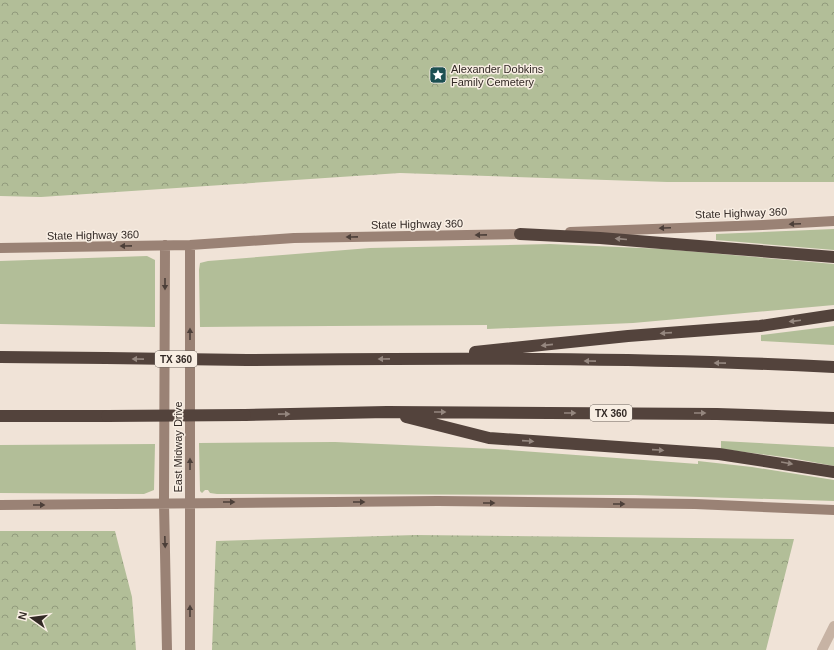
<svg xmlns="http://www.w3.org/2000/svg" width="834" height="650" viewBox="0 0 834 650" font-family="Arial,sans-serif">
	<defs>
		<pattern id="forest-crowns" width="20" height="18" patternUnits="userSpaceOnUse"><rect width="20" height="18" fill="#b2be98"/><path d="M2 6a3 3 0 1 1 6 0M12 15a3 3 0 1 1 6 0" fill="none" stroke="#919a7c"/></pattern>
	</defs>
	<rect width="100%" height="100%" fill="#f0e3d7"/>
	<path fill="#b2be98" d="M 834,229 L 834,250 L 716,240 L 716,234 Z
		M 550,244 L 664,249 L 834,264 L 834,305 L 633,323 L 487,329 L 487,325 L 200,327 L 199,270 L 200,263 L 208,261 L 370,248 Z
		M 147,256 L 155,260 L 155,327 L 0,324 L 0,261 Z
		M 834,326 L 834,345 L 761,341 L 761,335 Z
		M 721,441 L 834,447 L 834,466 L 791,458 L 721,449 Z
		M 335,442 L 495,449 L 698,464 L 698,461 L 752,467 L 834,480 L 834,501 L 635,495 L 217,494 L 210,493 L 208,490 L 205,490 L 202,493 L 200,491 L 199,443 Z
		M 155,444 L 154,490 L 144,494 L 0,493 L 0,445 Z"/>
	<path fill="url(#forest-crowns)" d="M 0,0 L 834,0 L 834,182 L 667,182 L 400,173 L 41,197 L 0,196 Z
		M 0,531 L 115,531 L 132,597 L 136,650 L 0,650 Z
		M 416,535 L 794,539 L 766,650 L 212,650 L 216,541 Z"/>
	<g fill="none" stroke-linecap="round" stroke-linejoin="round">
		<path stroke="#c7b3a4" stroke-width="10" d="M 822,650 L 834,626"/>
		<path stroke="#9a8275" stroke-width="10" d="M 570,232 L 763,225 L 834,221
			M 165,245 L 164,503 L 167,650
			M 190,245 L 190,650
			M 0,248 L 190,245 L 294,238 L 526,234
			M 0,505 L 438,501 L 695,504 L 834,510"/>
		<path stroke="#53433c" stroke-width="12" d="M 520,234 L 600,238 L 834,257
			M 475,352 L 628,336 L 760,326 L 834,315
			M 0,357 L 106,358
			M 247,360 C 442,358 639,357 834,367
			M 245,415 L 387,412 L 717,414 L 834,418
			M 0,416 L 107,416
			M 406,417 L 489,438 L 719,454 L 834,472"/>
		<path stroke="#53433c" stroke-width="12" d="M 106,358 L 247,360
			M 107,416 L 245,415"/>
	</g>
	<defs><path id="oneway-solid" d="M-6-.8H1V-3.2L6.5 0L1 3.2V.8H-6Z"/></defs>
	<g fill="#4c3f39">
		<use href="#oneway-solid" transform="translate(795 224) rotate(177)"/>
		<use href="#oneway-solid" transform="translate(665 228) rotate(178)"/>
		<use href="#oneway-solid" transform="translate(481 235) rotate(179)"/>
		<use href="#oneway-solid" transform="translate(352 237) rotate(179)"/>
		<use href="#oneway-solid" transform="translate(126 246) rotate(179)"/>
		<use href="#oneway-solid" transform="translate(165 284) rotate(90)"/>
		<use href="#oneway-solid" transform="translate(190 334) rotate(-90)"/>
		<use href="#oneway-solid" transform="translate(190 464) rotate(-90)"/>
		<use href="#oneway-solid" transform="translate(229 502)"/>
		<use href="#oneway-solid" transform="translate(359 502)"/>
		<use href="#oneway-solid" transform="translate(489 503)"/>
		<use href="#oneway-solid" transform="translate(619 504)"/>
		<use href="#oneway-solid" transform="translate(39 505)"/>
		<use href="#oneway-solid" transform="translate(165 542) rotate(88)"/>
		<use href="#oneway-solid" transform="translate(190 611) rotate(-90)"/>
	</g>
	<g fill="#95877f">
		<use href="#oneway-solid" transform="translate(621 239) rotate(-175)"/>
		<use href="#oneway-solid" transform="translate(795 321) rotate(173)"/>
		<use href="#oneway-solid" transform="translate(666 333) rotate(176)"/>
		<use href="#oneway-solid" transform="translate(547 345) rotate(174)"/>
		<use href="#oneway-solid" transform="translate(138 359) rotate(-179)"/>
		<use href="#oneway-solid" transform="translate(384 359) rotate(179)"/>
		<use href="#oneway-solid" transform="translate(590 361) rotate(-179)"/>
		<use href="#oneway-solid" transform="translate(720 363) rotate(-179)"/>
		<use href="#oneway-solid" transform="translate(440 412)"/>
		<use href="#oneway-solid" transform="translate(570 413)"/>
		<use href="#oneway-solid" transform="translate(700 413)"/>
		<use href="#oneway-solid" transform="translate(284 414) rotate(-1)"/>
		<use href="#oneway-solid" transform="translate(528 441) rotate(4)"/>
		<use href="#oneway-solid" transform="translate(658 450) rotate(4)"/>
		<use href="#oneway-solid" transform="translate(787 463) rotate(10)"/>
	</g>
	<defs>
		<symbol id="sight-square" viewBox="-11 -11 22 22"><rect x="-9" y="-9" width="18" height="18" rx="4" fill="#1c5052" stroke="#f8eee3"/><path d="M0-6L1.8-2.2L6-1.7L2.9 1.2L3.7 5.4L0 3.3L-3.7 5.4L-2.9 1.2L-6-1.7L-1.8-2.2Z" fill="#fff"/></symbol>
	</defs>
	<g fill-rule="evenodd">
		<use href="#sight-square" x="428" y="65" width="20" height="20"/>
	</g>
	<g text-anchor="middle" stroke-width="3" stroke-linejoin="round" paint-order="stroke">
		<g fill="#f8eee3" stroke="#6d645e" stroke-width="1">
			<rect x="155" y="351" width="42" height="16" rx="3"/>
			<rect x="590" y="405" width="42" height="16" rx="3"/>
		</g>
		<g font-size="10" font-weight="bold" fill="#322925">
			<text x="176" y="363">TX 360</text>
			<text x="611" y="417">TX 360</text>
		</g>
		<g font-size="11" fill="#322925" stroke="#f8eee3" text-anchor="start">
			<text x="451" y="73">Alexander Dobkins<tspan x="451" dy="13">Family Cemetery</tspan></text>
		</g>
		<g font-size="11" fill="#322925" stroke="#f8eee3">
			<text transform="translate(741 213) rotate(-2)" y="4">State Highway 360</text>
			<text transform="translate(417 224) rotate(-1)" y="4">State Highway 360</text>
			<text transform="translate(93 235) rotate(-1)" y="4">State Highway 360</text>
			<text transform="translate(178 447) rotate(-90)" y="4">East Midway Drive</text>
		</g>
	</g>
	<g transform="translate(32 618) rotate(284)" stroke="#f8eee3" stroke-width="3" paint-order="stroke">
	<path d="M0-3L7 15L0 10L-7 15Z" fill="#322925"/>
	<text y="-6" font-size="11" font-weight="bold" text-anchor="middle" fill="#322925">N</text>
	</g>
</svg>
